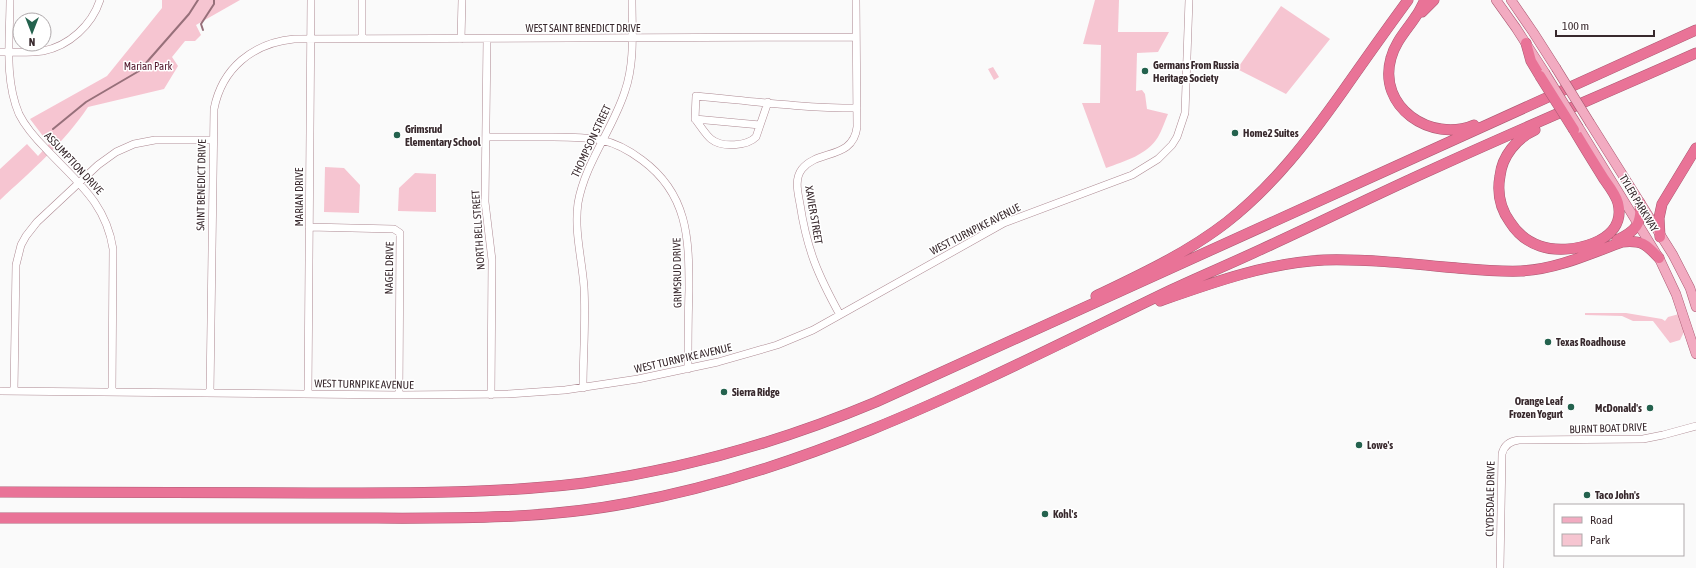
<svg xmlns="http://www.w3.org/2000/svg" width="1696" height="568" viewBox="0 0 1696 568" font-family="'Asap Condensed',sans-serif">
	<rect width="100%" height="100%" fill="#fafafa"/>
	<path fill="#f6c5d1" d="M 162,0 L 240,0 L 196,25 L 201,35 L 195,41 L 185,41 L 172,57 L 178,66 L 164,89 L 88,107 C 65,142 31,171 0,200 L 0,169 L 27,144 L 38,156 L 49,144 L 30,119 L 107,76 L 162,8 Z
		M 1095,0 L 1119,0 L 1118,32 L 1169,32 L 1158,52 L 1137,53 L 1136,91 L 1142,90 L 1145,94 L 1147,109 L 1168,114 C 1165,121 1162,130 1158,137 C 1147,155 1125,161 1106,168 L 1082,103 L 1100,103 L 1101,45 L 1083,44 Z
		M 1281,6 L 1330,39 L 1286,94 L 1237,69 Z
		M 993,67 L 999,77 L 994,80 L 988,69 Z
		M 325,167 L 344,168 L 360,185 L 359,213 L 324,212 Z
		M 415,173 L 436,174 L 436,212 L 398,211 L 399,188 Z
		M 1585,313 L 1626,313 L 1662,319 L 1665,321 L 1668,317 L 1679,314 L 1684,332 L 1680,340 L 1670,343 L 1653,321 L 1633,321 L 1622,316 L 1585,315 Z"/>
	<g fill="none" stroke-linecap="round" stroke-linejoin="round">
		<path stroke="#97707a" stroke-width="2" d="M 203,30 L 201,24 L 214,4 L 214,0
			M 53,129 L 86,102 L 139,71 L 189,14 L 198,0"/>
		<defs>
			<path id="minor" d="M 10,0 C 10,37 4,79 19,114 C 26,128 36,139 47,150 C 77,182 106,203 113,249 L 112,392
				M 362,39 L 362,0
				M 461,39 L 462,0
				M 487,39 L 485,202 L 492,260 L 491,395
				M 0,52 C 14,52 29,53 43,51 C 69,46 92,25 100,0
				M 768,102 L 756,137 C 747,146 722,148 711,139 C 705,134 700,125 695,119 L 696,96 C 750,101 803,108 857,108
				M 695,119 L 760,125
				M 486,137 C 508,137 530,137 553,137 C 569,137 585,137 601,140 C 616,143 630,151 642,160 C 688,194 689,238 689,290 C 688,317 688,343 688,369
				M 309,227 L 394,229 L 400,233 L 399,395
				M 840,315 C 818,275 807,250 800,204 C 798,193 794,179 802,169 C 818,149 853,160 857,127 L 856,0
				M 583,388 C 583,355 586,321 584,287 C 582,259 574,231 578,203 C 585,163 613,129 625,91 C 635,62 632,30 632,0
				M 0,391 L 399,395 L 508,394 L 565,390 L 638,379 L 718,362 L 777,345 L 813,330 L 1004,223 L 1132,175 L 1158,159 L 1172,145 L 1177,137 L 1185,113 L 1189,0
				M 14,391 L 16,265 L 21,245 L 26,236 L 37,222 L 98,165 L 116,152 L 134,144 L 155,140 L 212,140
				M 210,393 L 214,109 C 222,68 253,43 294,39 L 856,37
				M 308,394 L 311,0
				M 1500,568 L 1502,454 C 1504,445 1510,441 1519,440 L 1643,439 L 1663,435 L 1696,426"/>
			<path id="major" d="M 1496,0 L 1516,28 L 1545,73
				M 1511,0 L 1533,32 L 1556,68
				M 1590,123 L 1673,255 L 1690,288 L 1696,307
				M 1579,128 L 1659,258 L 1676,294 L 1696,354"/>
			<path id="highway" d="M 1425,0 C 1422,5 1420,11 1416,16 C 1407,30 1395,42 1391,58 C 1377,107 1431,143 1474,125
				M 1422,12 L 1434,0
				M 1526,43 L 1531,61 L 1540,76
				M 1535,130 C 1517,138 1502,156 1500,176 C 1497,192 1500,208 1510,222 C 1517,233 1528,242 1540,246 C 1568,256 1628,243 1618,203 C 1616,195 1609,186 1604,179 C 1594,163 1584,147 1574,130
				M 1660,237 L 1659,218 L 1662,204 L 1696,148
				M 1617,240 C 1636,231 1642,224 1640,203
				M 1096,296 C 1142,274 1187,253 1227,222 C 1274,185 1309,139 1343,91 C 1364,61 1386,30 1408,0
				M 1160,301 C 1214,282 1267,263 1324,260 C 1365,259 1405,263 1445,267 C 1470,269 1496,272 1521,271 C 1557,269 1589,254 1622,242 C 1642,240 1646,244 1659,258
				M 0,492 C 104,493 208,493 313,493 C 403,493 494,494 584,483 C 685,469 783,441 876,402 L 1696,30
				M 0,518 C 114,518 228,518 342,518 C 437,518 535,521 629,503 C 822,468 996,374 1171,290 C 1201,276 1232,263 1262,249 C 1319,223 1375,195 1433,169 C 1520,129 1609,92 1696,53"/>
		</defs>
		<use href="#minor" stroke="#ad8992" stroke-width="8"/>
		<use href="#major" stroke="#ab5972" stroke-width="10"/>
		<use href="#highway" stroke="#ab5972" stroke-width="11"/>
		<use href="#minor" stroke="#fff" stroke-width="7"/>
		<use href="#major" stroke="#f2abc1" stroke-width="9"/>
		<use href="#highway" stroke="#e97397" stroke-width="10"/>
		<defs>
			<path id="major-bridge" d="M 1556,68 L 1590,123
				M 1545,73 L 1579,128"/>
			<path id="highway-bridge" d="M 1540,76 L 1574,130"/>
		</defs>
		<use href="#major-bridge" stroke="#ab5972" stroke-width="10" stroke-linecap="butt"/>
		<use href="#highway-bridge" stroke="#ab5972" stroke-width="11" stroke-linecap="butt"/>
		<use href="#major-bridge" stroke="#f2abc1" stroke-width="9"/>
		<use href="#highway-bridge" stroke="#e97397" stroke-width="10"/>
	</g>
	<g fill="#24624e" stroke="#fff" stroke-width="1.5">
		<circle cx="1145" cy="71" r="4"/>
		<circle cx="1235" cy="133" r="4"/>
		<circle cx="397" cy="135" r="4"/>
		<circle cx="1548" cy="342" r="4"/>
		<circle cx="724" cy="392" r="4"/>
		<circle cx="1571" cy="407" r="4"/>
		<circle cx="1650" cy="408" r="4"/>
		<circle cx="1359" cy="445" r="4"/>
		<circle cx="1587" cy="495" r="4"/>
		<circle cx="1045" cy="514" r="4"/>
	</g>
	<g text-anchor="middle" stroke-width="3" stroke-linejoin="round" paint-order="stroke">
		<g font-size="11" fill="#38292d" stroke="#fff">
			<text x="583" y="32">WEST SAINT BENEDICT DRIVE</text>
			<text transform="translate(591 141) rotate(-65)" y="4">THOMPSON STREET</text>
			<text transform="translate(74 163) rotate(47)" y="4">ASSUMPTION DRIVE</text>
			<text transform="translate(201 185) rotate(-89)" y="4">SAINT BENEDICT DRIVE</text>
			<text transform="translate(299 197) rotate(-90)" y="4">MARIAN DRIVE</text>
			<text transform="translate(1639 203) rotate(59)" y="4">TYLER PARKWAY</text>
			<text transform="translate(814 215) rotate(80)" y="4">XAVIER STREET</text>
			<text transform="translate(975 229) rotate(-27)" y="4">WEST TURNPIKE AVENUE</text>
			<text transform="translate(478 230) rotate(-94)" y="4">NORTH BELL STREET</text>
			<text transform="translate(389 268) rotate(-89)" y="4">NAGEL DRIVE</text>
			<text transform="translate(677 273) rotate(-91)" y="4">GRIMSRUD DRIVE</text>
			<text transform="translate(683 358) rotate(-13)" y="4">WEST TURNPIKE AVENUE</text>
			<text transform="translate(364 384) rotate(1)" y="4">WEST TURNPIKE AVENUE</text>
			<text transform="translate(1608 428) rotate(-2)" y="4">BURNT BOAT DRIVE</text>
			<text transform="translate(1490 499) rotate(-89)" y="4">CLYDESDALE DRIVE</text>
		</g>
		<g font-size="11" font-weight="bold" fill="#38292d" stroke="#fff" text-anchor="start">
			<text x="1153" y="69">Germans From Russia<tspan x="1153" dy="13">Heritage Society</tspan></text>
			<text x="405" y="133">Grimsrud<tspan x="405" dy="13">Elementary School</tspan></text>
			<text x="1243" y="137">Home2 Suites</text>
			<text x="1556" y="346">Texas Roadhouse</text>
			<text x="732" y="396">Sierra Ridge</text>
			<text x="1563" y="405" text-anchor="end">Orange Leaf<tspan x="1563" dy="13">Frozen Yogurt</tspan></text>
			<text x="1642" y="412" text-anchor="end">McDonald's</text>
			<text x="1367" y="449">Lowe's</text>
			<text x="1595" y="499">Taco John's</text>
			<text x="1053" y="518">Kohl's</text>
		</g>
		<g font-size="11" fill="#51162b" stroke="#fff">
			<text x="148" y="70">Marian Park</text>
		</g>
	</g>
	<rect x="1554" y="504" width="130" height="52" fill="#ffffff" stroke="#afa9ab"/>
	<rect x="1562" y="517" width="20" height="6" fill="#f2abc1" stroke="#afa9ab"/>
	<text x="1590" y="524" font-size="12" fill="#38292d">Road</text>
	<rect x="1562" y="534" width="20" height="12" fill="#f6c5d1" stroke="#afa9ab"/>
	<text x="1590" y="544" font-size="12" fill="#38292d">Park</text>
	<g transform="translate(32 32) rotate(180)"><circle r="19" fill="#ffffff" stroke="#afa9ab"/>
	<path d="M0-3L7 15L0 10L-7 15Z" fill="#24624e"/>
	<text y="-6" font-size="11" font-weight="bold" text-anchor="middle" fill="#38292d">N</text>
	</g>
	<path d="M1556 30v6h98v-6" fill="none" stroke="#38292d" stroke-width="2"/>
	<text x="1562" y="30" font-size="12" fill="#38292d" stroke="#ffffff" stroke-width="3" paint-order="stroke">100 m</text>
</svg>
